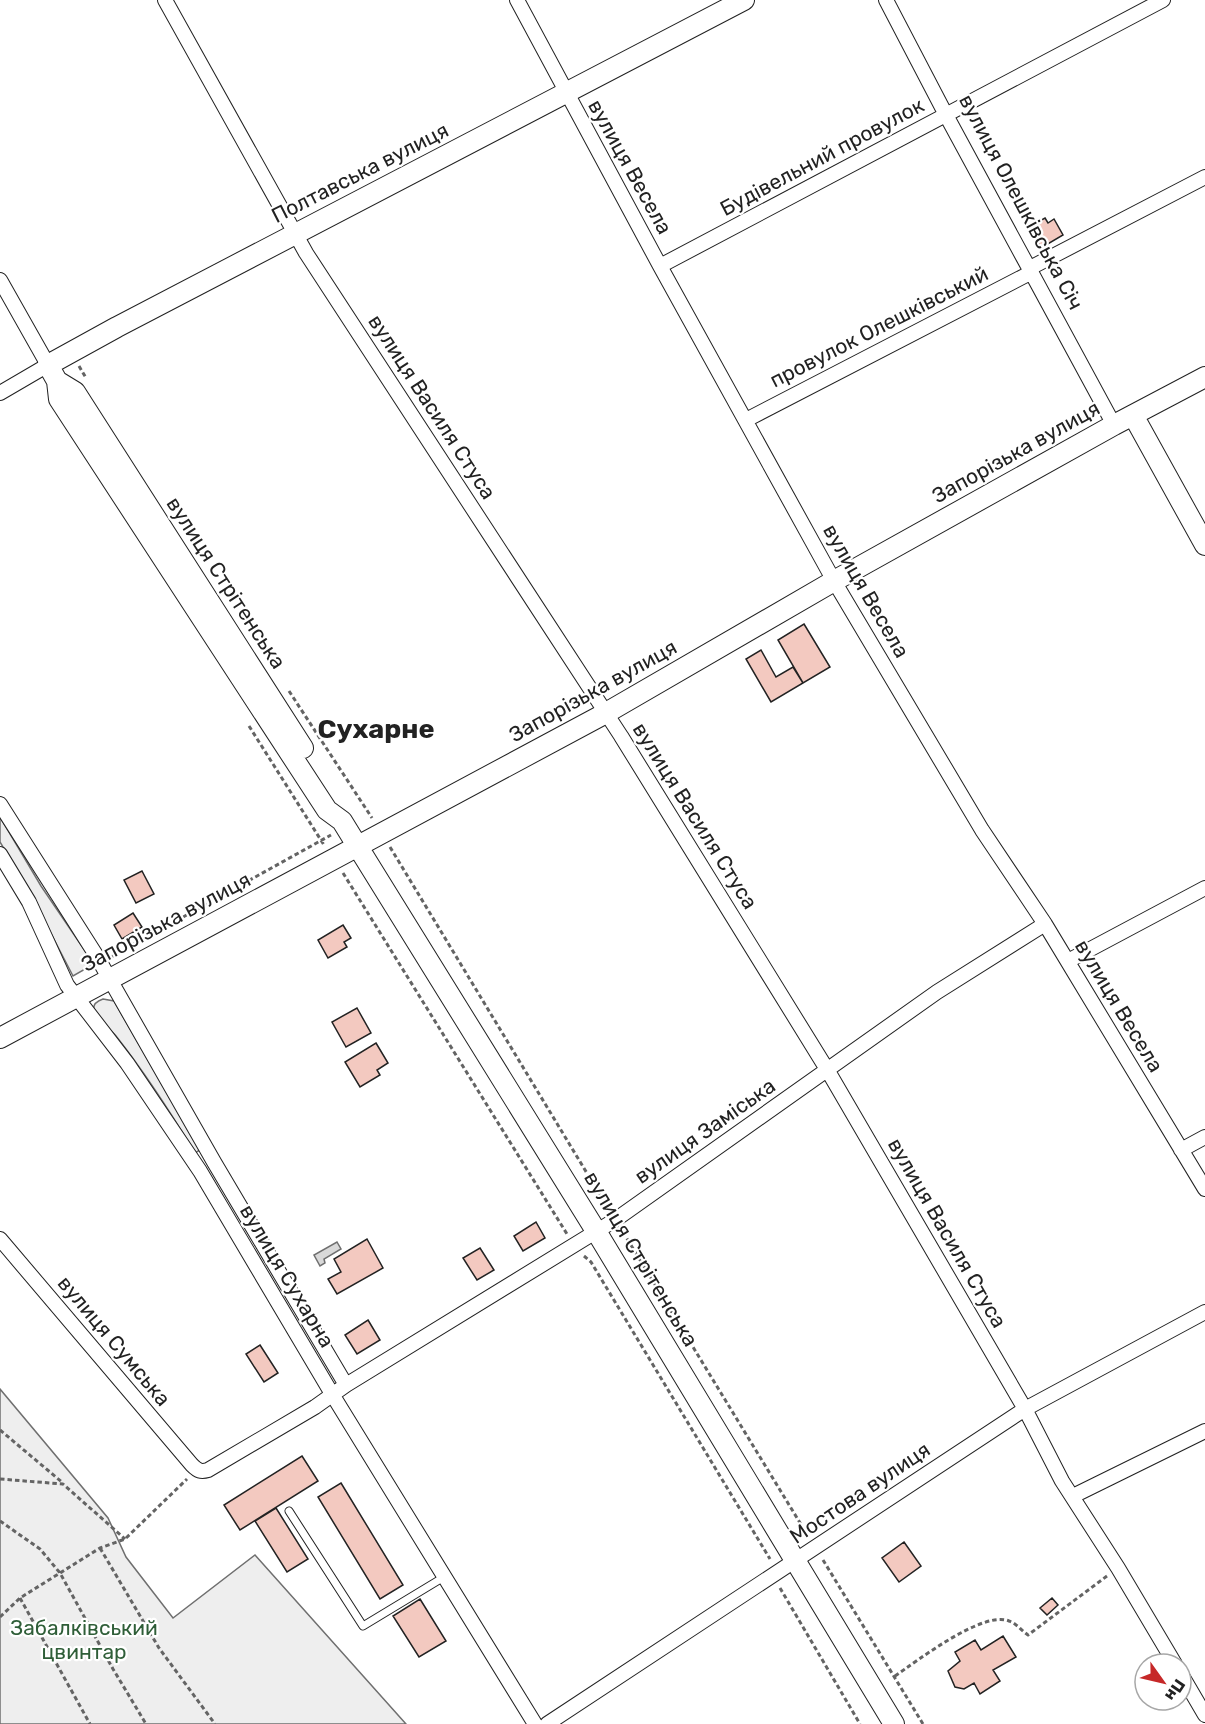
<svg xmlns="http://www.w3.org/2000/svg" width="1205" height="1724" viewBox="0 0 1205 1724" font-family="Rubik,sans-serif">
	<rect width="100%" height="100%" fill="#fff"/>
	<path fill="#eee" stroke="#6f6f6f" stroke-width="1.5" d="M 0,817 L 41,886 L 94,964 L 73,976 L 29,891 L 0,842 Z
		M 103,999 L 114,1001 L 200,1150 L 195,1153 C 171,1113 145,1073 116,1036 C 110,1028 97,1022 94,1012 C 92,1005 97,1001 103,999 Z
		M 0,1389 L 108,1518 L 126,1557 L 173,1618 L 255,1555 L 406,1724 L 0,1724 Z"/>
	<path fill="#d9d9d9" stroke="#6f6f6f" stroke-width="1.5" d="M 337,1242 L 341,1249 L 324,1259 L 325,1263 L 320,1266 L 314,1255 Z"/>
	<path fill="#f3c9c0" stroke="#222" stroke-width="1.5" d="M 1045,218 L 1048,223 L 1054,219 L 1063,235 L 1041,248 L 1029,227 Z
		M 804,624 L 830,667 L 803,683 L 778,640 Z
		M 761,650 L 776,677 L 793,667 L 803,683 L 771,702 L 746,659 Z
		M 142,871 L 154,894 L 136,903 L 124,880 Z
		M 133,913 L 142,927 L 122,939 L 114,925 Z
		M 343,925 L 351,938 L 344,942 L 347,947 L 328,958 L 318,940 Z
		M 357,1008 L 371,1033 L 346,1047 L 332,1022 Z
		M 376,1043 L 388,1063 L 377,1070 L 380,1075 L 360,1087 L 345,1062 Z
		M 536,1222 L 545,1238 L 523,1251 L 514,1236 Z
		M 367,1239 L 383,1268 L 337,1294 L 328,1279 L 341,1272 L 334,1259 Z
		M 480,1248 L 494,1270 L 477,1280 L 463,1258 Z
		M 368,1320 L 380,1340 L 357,1354 L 345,1335 Z
		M 260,1345 L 278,1373 L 264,1382 L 246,1354 Z
		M 302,1456 L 318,1481 L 240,1530 L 224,1505 Z
		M 341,1483 L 403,1585 L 380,1599 L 318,1497 Z
		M 276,1508 L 308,1559 L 287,1572 L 255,1521 Z
		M 904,1542 L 921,1566 L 899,1582 L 882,1558 Z
		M 1052,1598 L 1058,1605 L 1047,1615 L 1040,1608 Z
		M 420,1599 L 446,1641 L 419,1657 L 393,1616 Z
		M 1003,1636 L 1016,1657 L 993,1670 L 1000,1681 L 980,1694 L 974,1683 L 964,1689 L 955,1687 L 948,1671 L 960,1661 L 955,1652 L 975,1640 L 981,1650 Z"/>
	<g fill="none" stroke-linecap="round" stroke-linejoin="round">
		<defs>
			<path id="lane" d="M 289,1511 L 363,1626 L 444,1577"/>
			<path id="street" d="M 165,0 L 306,253 L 621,736 L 828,1071 L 1025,1409 L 1062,1481 L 1118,1568 L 1175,1664
				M 517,0 L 660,266 L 834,581 L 982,830 L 1045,924 L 1205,1189
				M 886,0 L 946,115 L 1114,425
				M 660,266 L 1163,0
				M 1030,268 L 1205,177
				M 0,280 L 48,365 L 0,393
				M 746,420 L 1032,272
				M 0,804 L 96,955 L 214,1162 L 346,1385
				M 0,854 L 29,902 L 67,985 L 127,1063 L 200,1171 L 332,1394 L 535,1724
				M 1068,961 L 1205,888
				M 1181,1150 L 1205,1137
				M 0,1239 L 192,1465 C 198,1471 201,1472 208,1470 L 315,1407 L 346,1385 L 615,1220 L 937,992 L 1045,924
				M 1073,1496 L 1205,1431
				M 1181,1674 L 1205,1715
				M 547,1724 L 1025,1409 L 1205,1312"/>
			<path id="secondary" d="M 744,0 L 117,327 L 48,365 L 57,381 L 59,399 L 327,810 L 342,821 L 358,847 L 596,1231 L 894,1724
				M 57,381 L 75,392 L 303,748
				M 1133,415 L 1205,545
				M 0,1038 L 606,713 L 834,581 L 1114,425 L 1205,377"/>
		</defs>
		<use href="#lane" stroke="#222" stroke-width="9"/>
		<use href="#street" stroke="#222" stroke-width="16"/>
		<use href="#secondary" stroke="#222" stroke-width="22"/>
		<path stroke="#646464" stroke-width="3" stroke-dasharray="4.5 3" stroke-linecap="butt" d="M 79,366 L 86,378
			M 289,691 L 372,818
			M 249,726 L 324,845
			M 390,847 L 608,1208
			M 343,873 L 567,1234
			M 111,957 L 331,835
			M 623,1232 L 808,1536
			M 584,1256 L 591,1262 L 770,1559
			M 0,1430 L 63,1483
			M 0,1479 L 63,1484 L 125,1539
			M 0,1521 L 40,1549 L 60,1573 L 113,1669 L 146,1724
			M 100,1548 L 159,1648 L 215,1724
			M 823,1560 L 923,1724
			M 780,1588 L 860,1724
			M 20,1598 L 90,1724
			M 0,1617 L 20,1598 L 100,1548 L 125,1539 L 187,1479
			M 895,1676 C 917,1661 983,1610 1009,1621 C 1016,1623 1022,1631 1028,1635 L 1107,1576"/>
		<use href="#lane" stroke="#fff" stroke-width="7"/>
		<use href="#street" stroke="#fff" stroke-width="14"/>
		<use href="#secondary" stroke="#fff" stroke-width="20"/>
	</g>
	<g text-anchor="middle" stroke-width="4.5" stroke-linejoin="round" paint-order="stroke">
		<g font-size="21" fill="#222" stroke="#fff">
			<text transform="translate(822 157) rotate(-28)" y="7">Будівельний провулок</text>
			<text transform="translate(630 167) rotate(61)" y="7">вулиця Весела</text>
			<text transform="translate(360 173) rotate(-27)" y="7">Полтавська вулиця</text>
			<text transform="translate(1021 202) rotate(62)" y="7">вулиця Олешківська Січ</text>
			<text transform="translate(879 327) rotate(-27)" y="7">провулок Олешківський</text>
			<text transform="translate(432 407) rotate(57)" y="7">вулиця Василя Стуса</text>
			<text transform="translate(1016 452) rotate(-29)" y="7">Запорізька вулиця</text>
			<text transform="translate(226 583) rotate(57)" y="7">вулиця Стрітенська</text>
			<text transform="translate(866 591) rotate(60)" y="7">вулиця Весела</text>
			<text transform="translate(593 691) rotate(-29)" y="7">Запорізька вулиця</text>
			<text transform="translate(695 816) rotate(58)" y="7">вулиця Василя Стуса</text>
			<text transform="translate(166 922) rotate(-28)" y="7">Запорізька вулиця</text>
			<text transform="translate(1119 1006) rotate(59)" y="7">вулиця Весела</text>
			<text transform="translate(705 1131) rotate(-35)" y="7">вулиця Заміська</text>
			<text transform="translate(947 1233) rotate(60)" y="7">вулиця Василя Стуса</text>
			<text transform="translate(641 1259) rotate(59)" y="7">вулиця Стрітенська</text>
			<text transform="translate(287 1276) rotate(59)" y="7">вулиця Сухарна</text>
			<text transform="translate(114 1341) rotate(50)" y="7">вулиця Сумська</text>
			<text transform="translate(860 1493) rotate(-34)" y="7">Мостова вулиця</text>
		</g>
		<g font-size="21" fill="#2f5e38" stroke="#fff">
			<text x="84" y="1635">Забалківський<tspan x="84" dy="24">цвинтар</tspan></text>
		</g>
		<g font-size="27" font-weight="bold" fill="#222" stroke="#fff">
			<text x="376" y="738">Сухарне</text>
		</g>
	</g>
	<g transform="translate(1163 1682) rotate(124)"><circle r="28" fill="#ffffff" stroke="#a7a7a7" stroke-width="1.5"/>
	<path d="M0-4.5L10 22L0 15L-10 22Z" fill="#c62828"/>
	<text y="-9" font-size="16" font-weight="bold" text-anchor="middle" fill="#222222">Пн</text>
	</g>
</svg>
